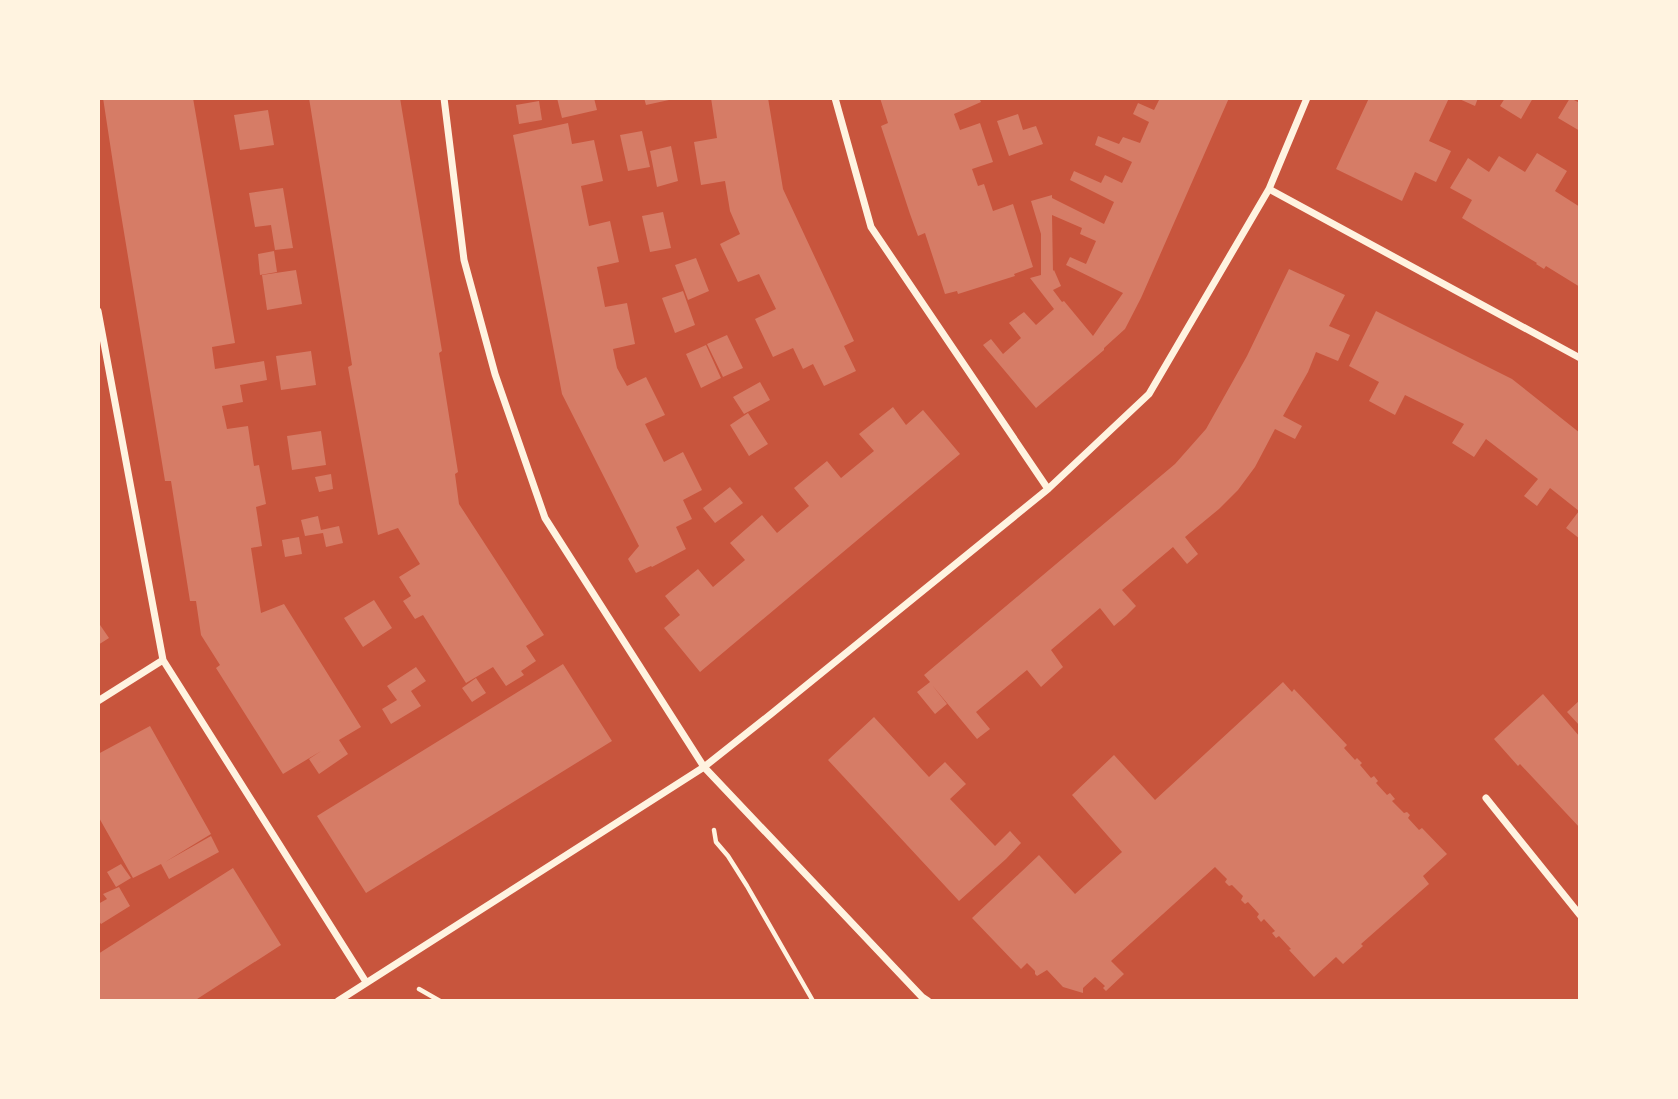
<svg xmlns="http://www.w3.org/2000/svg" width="1678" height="1099" viewBox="0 0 1678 1099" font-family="'Playfair Display',serif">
	<rect width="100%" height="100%" fill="#c8553d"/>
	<path fill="#d67c66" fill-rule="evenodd" d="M 103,98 L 193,98 L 235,343 L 212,347 L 215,369 L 264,361 L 267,380 L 240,385 L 243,402 L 222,406 L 227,429 L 248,426 L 254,466 L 259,465 L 266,504 L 256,507 L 262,546 L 251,548 L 261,613 L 284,604 L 361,727 L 339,740 L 348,754 L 319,774 L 309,759 L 321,751 L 283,774 L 216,668 L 220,665 L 201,635 L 196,601 L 190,601 L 171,481 L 165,481 L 118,196 Z
		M 309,98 L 400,98 L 442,351 L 439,353 L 458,472 L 455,474 L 459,504 L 544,635 L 526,646 L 536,661 L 521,671 L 524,675 L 506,686 L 493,667 L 466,683 L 423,615 L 415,619 L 403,601 L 411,596 L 399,577 L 420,564 L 398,528 L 378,535 L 348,367 L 352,365 Z
		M 557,98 L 594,98 L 597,110 L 562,118 Z
		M 644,98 L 669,98 L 669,100 L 646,105 Z
		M 711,98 L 768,98 L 783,189 L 854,341 L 844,346 L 856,371 L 824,386 L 813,364 L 803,369 L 793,348 L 773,357 L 755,319 L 776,309 L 759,274 L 738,282 L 720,244 L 740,234 L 730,211 L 725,181 L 701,185 L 694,142 L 717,138 Z
		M 880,98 L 979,98 L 981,102 L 954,114 L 960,130 L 980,123 L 993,162 L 972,169 L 978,186 L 984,184 L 993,211 L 1013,204 L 1033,267 L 1014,274 L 1015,276 L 958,294 L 957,291 L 945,294 L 925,233 L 918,236 L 910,214 L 881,126 L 888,123 Z
		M 1160,98 L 1229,98 L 1141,298 L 1125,329 L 1104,348 L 1104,350 L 1036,408 L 983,345 L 991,339 L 1003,354 L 1021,338 L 1009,323 L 1024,312 L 1036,325 L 1054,309 L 1030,278 L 1041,275 L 1041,234 L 1031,201 L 1052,195 L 1052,198 L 1104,224 L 1114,202 L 1070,180 L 1074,171 L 1101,183 L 1105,175 L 1122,183 L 1132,162 L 1095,145 L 1098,136 L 1119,144 L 1123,137 L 1140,143 L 1149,122 L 1133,114 L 1138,103 L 1154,110 ZM 1052,215 L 1082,228 L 1080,234 L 1096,241 L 1086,264 L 1070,257 L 1066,265 L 1123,293 L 1093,336 L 1064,301 L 1062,302 L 1053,290 L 1061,286 L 1054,270 L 1053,271 Z
		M 1369,98 L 1449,98 L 1429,141 L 1451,151 L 1436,182 L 1415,172 L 1402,201 L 1336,169 Z
		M 1457,98 L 1478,98 L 1475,106 Z
		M 1505,98 L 1533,98 L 1521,119 L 1500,106 Z
		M 1570,98 L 1580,103 L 1580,131 L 1558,118 Z
		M 539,101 L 542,120 L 519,124 L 516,105 Z
		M 268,110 L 274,145 L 240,150 L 234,115 Z
		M 1018,114 L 1023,130 L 1036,126 L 1043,144 L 1009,156 L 997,121 Z
		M 568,123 L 572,144 L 594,140 L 603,181 L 581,186 L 589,226 L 610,221 L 619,262 L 597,267 L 605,307 L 627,303 L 635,344 L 613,349 L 617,368 L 627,386 L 646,377 L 665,415 L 645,424 L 664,462 L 683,452 L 702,490 L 683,500 L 692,519 L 676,527 L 686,549 L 652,567 L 651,566 L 636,573 L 628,559 L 639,546 L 562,394 L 513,135 Z
		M 642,131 L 650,167 L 628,171 L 620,135 Z
		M 671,146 L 678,181 L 657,187 L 650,151 Z
		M 1537,153 L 1567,171 L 1555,191 L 1580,207 L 1580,287 L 1546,266 L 1544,269 L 1536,264 L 1537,263 L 1462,218 L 1472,200 L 1450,188 L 1468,158 L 1489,172 L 1499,156 L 1525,172 Z
		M 283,188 L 293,248 L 275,250 L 271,225 L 255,227 L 249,193 Z
		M 663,212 L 671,248 L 650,252 L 642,216 Z
		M 274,251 L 277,272 L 260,275 L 258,254 Z
		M 696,258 L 709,291 L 688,300 L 675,265 Z
		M 1289,269 L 1345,295 L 1329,326 L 1350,335 L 1338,361 L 1316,352 L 1308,372 L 1283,416 L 1302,426 L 1295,439 L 1275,429 L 1255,467 L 1238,490 L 1219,509 L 1185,537 L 1198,554 L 1187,564 L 1173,547 L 1122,590 L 1136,606 L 1126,616 L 1114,626 L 1100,608 L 1051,650 L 1063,667 L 1041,687 L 1027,670 L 976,712 L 990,729 L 977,739 L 932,685 L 947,704 L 935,714 L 917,692 L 930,682 L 924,675 L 1175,464 L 1206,429 L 1247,356 Z
		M 296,270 L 302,304 L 267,310 L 262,275 Z
		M 683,291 L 695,325 L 675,333 L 662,298 Z
		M 1376,311 L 1512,379 L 1580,433 L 1580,539 L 1566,528 L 1579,511 L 1550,488 L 1537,506 L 1524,496 L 1538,479 L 1486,439 L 1474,457 L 1452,443 L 1464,424 L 1405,395 L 1395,415 L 1369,401 L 1379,382 L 1349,366 Z
		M 727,335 L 743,368 L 723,377 L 707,344 Z
		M 706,345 L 721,378 L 701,388 L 686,354 Z
		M 311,351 L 316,385 L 281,390 L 276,356 Z
		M 760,382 L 770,400 L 744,414 L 733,397 Z
		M 893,407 L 906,425 L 923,410 L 960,454 L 700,672 L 664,628 L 680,615 L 665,596 L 698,569 L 713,587 L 745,560 L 730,543 L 762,515 L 777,533 L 809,506 L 794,488 L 827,461 L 841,478 L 874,451 L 859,434 Z
		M 748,413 L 768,444 L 749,456 L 730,425 Z
		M 321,431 L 326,465 L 292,470 L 287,436 Z
		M 331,474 L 333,489 L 319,492 L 315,477 Z
		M 730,487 L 743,503 L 715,523 L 703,508 Z
		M 318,516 L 321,530 L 339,526 L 343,543 L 326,547 L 323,533 L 305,536 L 301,520 Z
		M 299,537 L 302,554 L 285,557 L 282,540 Z
		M 374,600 L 392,628 L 363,647 L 344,618 Z
		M 98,622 L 109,638 L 98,645 Z
		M 563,664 L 612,741 L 366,893 L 317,816 Z
		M 416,667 L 426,681 L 411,691 L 421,706 L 391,724 L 382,709 L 397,700 L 387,686 Z
		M 476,678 L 486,693 L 472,702 L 462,688 Z
		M 1283,682 L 1292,692 L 1294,689 L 1347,745 L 1344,748 L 1355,760 L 1357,758 L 1362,763 L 1360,765 L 1371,778 L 1374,776 L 1378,781 L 1376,783 L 1387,795 L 1390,793 L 1395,799 L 1392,801 L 1404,813 L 1407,812 L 1410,815 L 1408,818 L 1419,830 L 1422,828 L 1447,854 L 1423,876 L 1429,884 L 1361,944 L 1363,946 L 1343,964 L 1336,957 L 1314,977 L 1289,950 L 1291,949 L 1279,936 L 1276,938 L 1272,933 L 1275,931 L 1264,919 L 1261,922 L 1257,917 L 1259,914 L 1248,902 L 1245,904 L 1241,900 L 1243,896 L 1232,885 L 1229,886 L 1225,882 L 1227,879 L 1215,867 L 1111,961 L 1124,974 L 1106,991 L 1103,988 L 1105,986 L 1095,977 L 1083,988 L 1083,993 L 1063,987 L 1047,970 L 1037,976 L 1035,974 L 1035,971 L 1027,963 L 1021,969 L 972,918 L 1039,855 L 1075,894 L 1122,852 L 1072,795 L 1114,755 L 1155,800 Z
		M 1543,694 L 1580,737 L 1580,828 L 1520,764 L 1518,766 L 1494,739 Z
		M 1580,700 L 1580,726 L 1567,712 Z
		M 874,717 L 929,777 L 945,762 L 966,784 L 950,799 L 995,846 L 1010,831 L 1021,843 L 1006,859 L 959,901 L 828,760 Z
		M 150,726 L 211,834 L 165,862 L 211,836 L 219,852 L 169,879 L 161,864 L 133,878 L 98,816 L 98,754 Z
		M 121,864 L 131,878 L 116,887 L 107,872 Z
		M 233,868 L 281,945 L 194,1001 L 98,1001 L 98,954 Z
		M 119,887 L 130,906 L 101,924 L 98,920 L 98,904 L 107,899 L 103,894 Z"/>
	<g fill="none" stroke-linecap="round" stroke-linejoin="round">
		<path stroke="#fff3e0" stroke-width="4.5" d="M 714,830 L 716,842 L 728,856 L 747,886 L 813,1001
			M 419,989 L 440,1001"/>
		<path stroke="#fff3e0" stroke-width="7" d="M 444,98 L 464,260 L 495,374 L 545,518 L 704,767 L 922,997 L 928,1001
			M 835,98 L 871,227 L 1048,489
			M 1269,189 L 1580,358
			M 98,311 L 163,660 L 366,982
			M 98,701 L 163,660
			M 1486,798 L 1580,915
			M 338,1001 L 704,767 L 771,714 L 1048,489 L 1149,394 L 1269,189 L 1307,98"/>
	</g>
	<rect width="1678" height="1099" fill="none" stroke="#fff3e0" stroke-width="200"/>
</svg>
